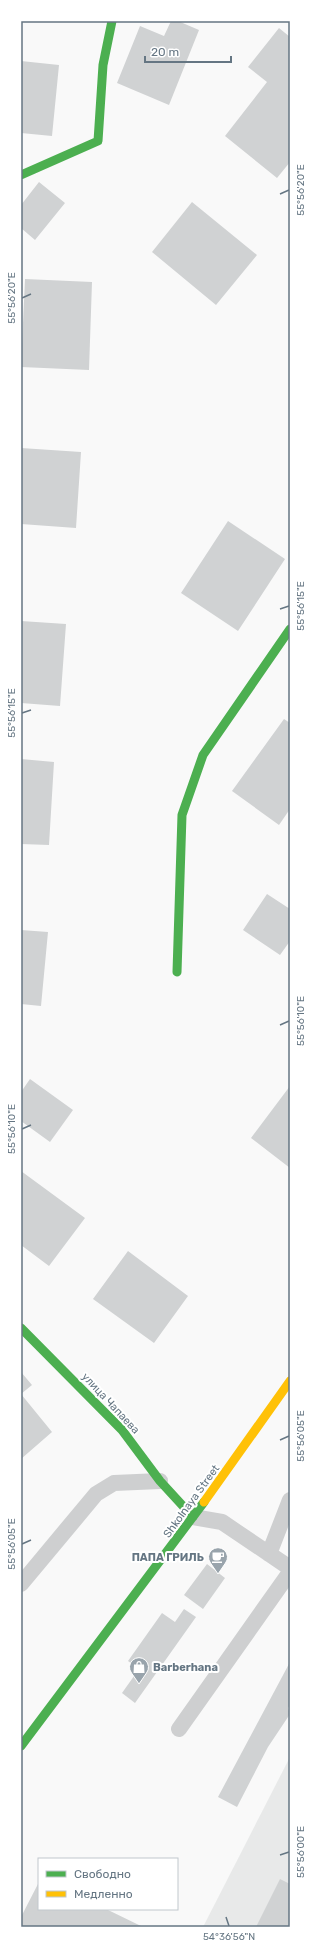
<svg xmlns="http://www.w3.org/2000/svg" width="311" height="1948" viewBox="0 0 311 1948" font-family="Rubik,sans-serif">
	<rect width="100%" height="100%" fill="#f9f9f9"/>
	<path fill="#e8e9e9" d="M 290,1757 L 290,1927 L 203,1927 Z"/>
	<path fill="#d0d2d3" d="M 171,21 L 178,21 L 199,30 L 169,105 L 117,83 L 140,26 L 164,36 Z
		M 279,28 L 290,37 L 290,162 L 277,178 L 225,136 L 267,82 L 248,67 Z
		M 21,61 L 59,65 L 52,136 L 21,133 Z
		M 39,182 L 65,203 L 35,240 L 21,228 L 21,205 Z
		M 192,202 L 257,255 L 216,305 L 152,252 Z
		M 25,279 L 92,282 L 89,370 L 21,367 Z
		M 21,448 L 81,452 L 76,528 L 21,524 Z
		M 228,521 L 285,559 L 238,631 L 181,593 Z
		M 21,621 L 66,624 L 60,706 L 21,703 Z
		M 284,719 L 290,723 L 290,809 L 279,825 L 232,791 Z
		M 21,759 L 54,762 L 49,845 L 21,844 Z
		M 267,894 L 290,909 L 290,941 L 280,955 L 243,930 Z
		M 21,930 L 48,932 L 41,1006 L 21,1004 Z
		M 30,1079 L 73,1110 L 50,1142 L 21,1121 L 21,1092 Z
		M 290,1086 L 290,1168 L 251,1138 Z
		M 21,1171 L 85,1218 L 49,1266 L 21,1245 Z
		M 128,1251 L 188,1296 L 154,1343 L 93,1299 Z
		M 21,1372 L 32,1385 L 21,1394 L 52,1432 L 21,1459 Z
		M 207,1564 L 225,1578 L 203,1609 L 184,1595 Z
		M 184,1609 L 196,1617 L 135,1703 L 122,1693 L 139,1669 L 128,1661 L 162,1613 L 175,1622 Z
		M 290,1662 L 290,1705 L 288,1708 L 290,1714 L 268,1747 L 237,1807 L 218,1797 Z
		M 280,1879 L 290,1884 L 290,1927 L 256,1927 Z
		M 39,1882 L 39,1909 L 106,1909 L 141,1926 L 21,1927 L 21,1917 Z"/>
	<g fill="none" stroke-linecap="round" stroke-linejoin="round">
		<path stroke="#cecfd0" stroke-width="16" d="M 193,1517 L 222,1522 L 290,1568
			M 269,1554 L 290,1500
			M 21,1584 L 96,1494 L 114,1483 L 160,1481
			M 179,1729 L 290,1572"/>
		<path stroke="#4caf50" stroke-width="9" d="M 21,175 L 98,141 L 103,65 L 112,21
			M 177,972 L 182,815 L 203,755 L 290,629
			M 21,1328 L 122,1430 L 160,1481 L 193,1517
			M 21,1746 L 204,1502"/>
		<path stroke="#ffc107" stroke-width="9" d="M 204,1502 L 290,1381"/>
	</g>
	<path fill="none" stroke="#657683" stroke-width="1.5" d="M 280,194 L 289,190M 22,298 L 31,294M 280,609 L 289,606M 22,713 L 31,710M 280,1025 L 289,1021M 22,1129 L 31,1125M 280,1440 L 289,1436M 22,1544 L 31,1540M 280,1855 L 289,1852M 226,1917 L 229,1926"/>
	<defs>
		<symbol id="cafe-pin" viewBox="-11 -11 22 30"><path d="M0 17L-7.5 6A9.5 9.5 0 1 1 7.5 6Z" fill="#99a4ac" stroke="#fff"/><path d="M-5.5-4.5H6V0H3Q3 3.5 0 3.5H-2.5Q-5.5 3.5-5.5 0ZM3-3.2v2h1.7v-2ZM-6 4.5H4V6H-6Z" fill="#fff"/></symbol>
		<symbol id="shop-pin" viewBox="-11 -11 22 30"><path d="M0 17L-7.5 6A9.5 9.5 0 1 1 7.5 6Z" fill="#99a4ac" stroke="#fff"/><path d="M-5-2.5h2.3a2.7 3.5 0 0 1 5.4 0H5L5.5 6h-11ZM-1.5-2.5h3a1.5 2.3 0 0 0-3 0Z" fill="#fff"/></symbol>
	</defs>
	<g fill-rule="evenodd">
		<use href="#cafe-pin" x="207" y="1546" width="22" height="30"/>
		<use href="#shop-pin" x="128" y="1656" width="22" height="30"/>
	</g>
	<g text-anchor="middle" stroke-width="4" stroke-linejoin="round" paint-order="stroke">
		<g font-size="11" fill="#657683" stroke="#fff">
			<text transform="translate(111 1403) rotate(47)" y="4">улица Чапаева</text>
			<text transform="translate(191 1501) rotate(-54)" y="4">Shkolnaya Street</text>
		</g>
		<g font-size="11" font-weight="bold" fill="#657683" stroke="#fff" text-anchor="end">
			<text x="204" y="1561">ПАПА ГРИЛЬ</text>
			<text x="153" y="1671" text-anchor="start">Barberhana</text>
		</g>
	</g>
	<rect width="311" height="1948" fill="none" stroke="#ffffff" stroke-width="44"/>
	<rect x="38" y="1858" width="140" height="52" fill="#ffffff" stroke="#c1c8cd"/>
	<rect x="46" y="1871" width="20" height="6" fill="#4caf50" stroke="#c1c8cd"/>
	<text x="74" y="1878" font-size="12" fill="#657683">Свободно</text>
	<rect x="46" y="1891" width="20" height="6" fill="#ffc107" stroke="#c1c8cd"/>
	<text x="74" y="1898" font-size="12" fill="#657683">Медленно</text>
	<path d="M145 56v6h86v-6" fill="none" stroke="#657683" stroke-width="2"/>
	<text x="151" y="56" font-size="12" fill="#657683" stroke="#ffffff" stroke-width="3" paint-order="stroke">20 m</text>
	<rect x="22" y="22" width="267" height="1904" fill="none" stroke="#657683" stroke-width="1.5"/>
	<g font-size="10" text-anchor="middle" fill="#657683">
		<text transform="translate(300 190) rotate(-90)" y="4">55°56'20"E</text>
		<text transform="translate(11 298) rotate(-90)" y="4">55°56'20"E</text>
		<text transform="translate(300 606) rotate(-90)" y="4">55°56'15"E</text>
		<text transform="translate(11 713) rotate(-90)" y="4">55°56'15"E</text>
		<text transform="translate(300 1021) rotate(-90)" y="4">55°56'10"E</text>
		<text transform="translate(11 1129) rotate(-90)" y="4">55°56'10"E</text>
		<text transform="translate(300 1436) rotate(-90)" y="4">55°56'05"E</text>
		<text transform="translate(11 1544) rotate(-90)" y="4">55°56'05"E</text>
		<text transform="translate(300 1852) rotate(-90)" y="4">55°56'00"E</text>
		<text x="229" y="1940">54°36'56"N</text>
	</g>
</svg>
